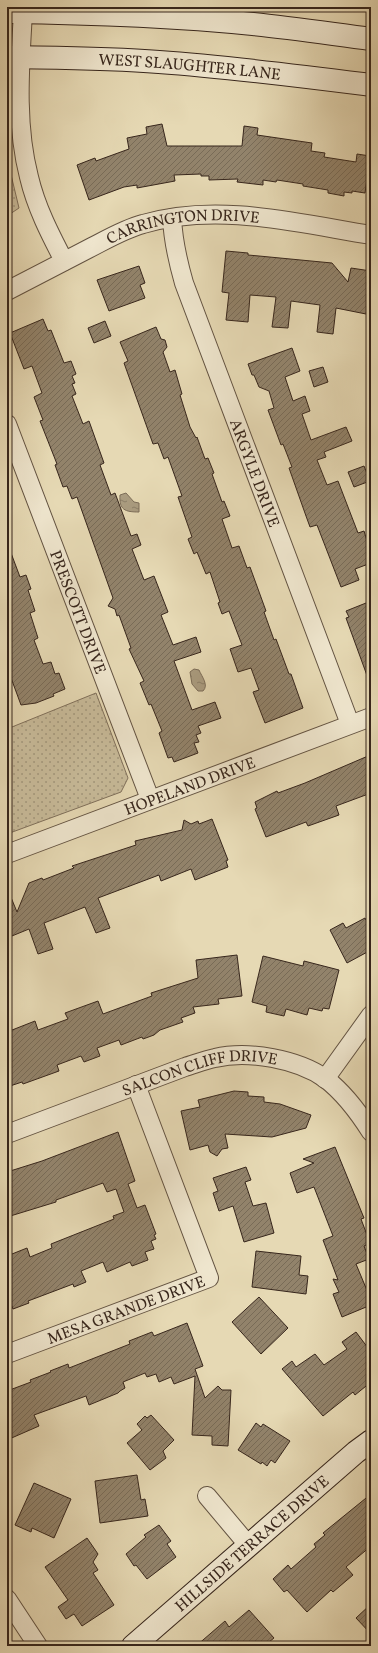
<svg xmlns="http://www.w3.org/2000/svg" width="378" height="1653" viewBox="0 0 378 1653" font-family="Vollkorn,serif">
	<defs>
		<pattern id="grass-dots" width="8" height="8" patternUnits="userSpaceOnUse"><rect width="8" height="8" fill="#c8bb9a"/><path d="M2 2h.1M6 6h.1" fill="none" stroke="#a3987d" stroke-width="1.8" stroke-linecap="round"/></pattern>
		<pattern id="water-ripples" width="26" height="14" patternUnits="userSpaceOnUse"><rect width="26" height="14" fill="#aa9c80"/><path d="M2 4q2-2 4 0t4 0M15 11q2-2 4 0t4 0" fill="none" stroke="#8b7f68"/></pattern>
		<pattern id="building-hatch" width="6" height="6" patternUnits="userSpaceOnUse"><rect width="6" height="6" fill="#92836b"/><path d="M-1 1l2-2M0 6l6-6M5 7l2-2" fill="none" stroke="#786b57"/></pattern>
	</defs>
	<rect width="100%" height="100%" fill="#e6d9b4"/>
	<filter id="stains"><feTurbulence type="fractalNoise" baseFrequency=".005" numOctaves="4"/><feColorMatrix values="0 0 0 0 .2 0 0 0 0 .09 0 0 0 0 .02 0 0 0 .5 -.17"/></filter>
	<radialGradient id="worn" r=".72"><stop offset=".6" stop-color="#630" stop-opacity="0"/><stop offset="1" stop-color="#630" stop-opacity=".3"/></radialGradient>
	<path fill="url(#grass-dots)" stroke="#80705b" d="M 7,158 L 19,208 L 7,216 Z
		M 96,693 L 128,778 L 121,792 L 7,834 L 7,729 Z"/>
	<path fill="url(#water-ripples)" stroke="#7c6d58" d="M 126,493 L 134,502 L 139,503 L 139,512 C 125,512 119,510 120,495 Z
		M 194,669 L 199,670 C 202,677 209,685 203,691 L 198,691 L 192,684 L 190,672 Z"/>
	<path fill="url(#building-hatch)" stroke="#37261c" d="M 162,124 L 167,146 L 242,146 L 244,126 L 258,128 L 257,135 L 312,143 L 311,151 L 325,153 L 324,157 L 356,162 L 357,154 L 370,156 L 365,193 L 352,191 L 352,193 L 344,192 L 344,196 L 328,193 L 328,190 L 303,186 L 303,184 L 277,180 L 276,182 L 263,180 L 263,185 L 237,182 L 238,179 L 209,180 L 209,176 L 201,176 L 201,174 L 174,175 L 175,181 L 137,188 L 137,185 L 124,187 L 89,200 L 77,165 L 95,158 L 96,161 L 129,149 L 127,138 L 147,134 L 146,127 Z
		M 226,251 L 248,253 L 248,255 L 259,256 L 332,263 L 348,282 L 351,268 L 371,271 L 371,315 L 336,308 L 333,334 L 317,332 L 320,305 L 291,301 L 288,328 L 272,327 L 276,297 L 250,295 L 248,322 L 226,320 L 229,293 L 222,292 Z
		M 139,266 L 145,283 L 140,285 L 145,298 L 109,311 L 97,280 Z
		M 43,319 L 48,331 L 51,330 L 64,363 L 71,361 L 76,374 L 72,376 L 75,383 L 72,384 L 76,394 L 72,396 L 83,424 L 89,421 L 104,463 L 100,465 L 111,495 L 115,493 L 131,536 L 137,534 L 141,545 L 132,549 L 144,580 L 154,576 L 168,612 L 161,615 L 173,645 L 196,637 L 201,652 L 174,661 L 192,710 L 215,702 L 221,718 L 198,726 L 201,733 L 196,735 L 199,742 L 194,743 L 198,753 L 174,762 L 172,757 L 168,758 L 159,733 L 162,731 L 151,704 L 149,705 L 140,683 L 144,681 L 129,649 L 131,648 L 119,615 L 117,616 L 115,609 L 108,606 L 113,598 L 77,497 L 72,499 L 67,486 L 63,487 L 55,465 L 57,464 L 40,421 L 43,420 L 34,397 L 42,393 L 32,366 L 24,369 L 10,333 Z
		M 105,321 L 111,336 L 94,343 L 88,328 Z
		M 156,327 L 161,339 L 165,340 L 167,347 L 163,352 L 170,372 L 175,370 L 182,394 L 180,395 L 190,427 L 196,438 L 197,437 L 205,459 L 208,458 L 214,473 L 212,474 L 222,502 L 224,501 L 230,516 L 222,519 L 232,548 L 239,546 L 247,568 L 250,567 L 266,611 L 264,612 L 274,640 L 276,639 L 289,674 L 291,674 L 303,708 L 265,723 L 253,692 L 259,690 L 251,668 L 238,672 L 230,649 L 242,645 L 229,611 L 222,614 L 218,603 L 220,602 L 210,572 L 206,574 L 197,552 L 194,554 L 188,539 L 192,537 L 178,497 L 182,496 L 168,457 L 164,459 L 158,443 L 153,444 L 124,363 L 128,361 L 120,342 Z
		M 292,348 L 300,371 L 285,377 L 293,401 L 305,396 L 310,411 L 302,414 L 311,440 L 346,427 L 352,441 L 324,452 L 326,457 L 317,460 L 327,485 L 338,481 L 358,533 L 364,531 L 371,554 L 371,563 L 355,569 L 359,580 L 341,587 L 317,525 L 310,527 L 306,516 L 289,468 L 292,467 L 283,444 L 281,445 L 268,410 L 274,408 L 269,391 L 259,387 L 254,375 L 252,375 L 248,364 Z
		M 323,367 L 328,382 L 314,387 L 309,371 Z
		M 364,466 L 370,481 L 354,487 L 348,472 Z
		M 8,545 L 20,577 L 26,575 L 31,589 L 28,590 L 35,611 L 30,613 L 38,638 L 34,640 L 43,664 L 51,662 L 55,674 L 59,673 L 65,689 L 53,694 L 54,696 L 36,703 L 21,705 L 7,667 L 7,546 Z
		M 371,601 L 371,681 L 369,681 L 346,618 L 349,617 L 346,611 Z
		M 368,756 L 371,765 L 371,793 L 336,806 L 339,815 L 308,826 L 306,822 L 266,837 L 255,809 L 257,808 L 255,802 L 277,791 L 278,793 L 305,783 Z
		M 212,819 L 228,860 L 226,861 L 228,867 L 195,880 L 191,869 L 161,881 L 159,875 L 98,898 L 110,928 L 96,933 L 85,907 L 44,923 L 53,949 L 38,954 L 29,929 L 7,938 L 7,890 L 8,890 L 17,912 L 29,883 L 42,878 L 43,880 L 74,868 L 72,866 L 136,845 L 135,841 L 182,830 L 184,820 L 191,824 L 198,821 L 199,824 Z
		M 371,917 L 371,950 L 347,963 L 330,930 L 343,923 L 346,928 L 365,918 L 366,920 Z
		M 237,955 L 242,996 L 218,999 L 219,1004 L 193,1007 L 195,1013 L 181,1018 L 183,1022 L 160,1030 L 154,1035 L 143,1039 L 142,1037 L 121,1045 L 119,1040 L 97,1048 L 100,1056 L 84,1062 L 81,1056 L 57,1065 L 59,1071 L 23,1084 L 22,1082 L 7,1087 L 7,1032 L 35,1021 L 38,1030 L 68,1019 L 65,1013 L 98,1001 L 103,1014 L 152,996 L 151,993 L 198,978 L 196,960 Z
		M 263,956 L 303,966 L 304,961 L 339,970 L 329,1009 L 323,1008 L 322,1011 L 309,1008 L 307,1015 L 286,1009 L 284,1016 L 266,1012 L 267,1006 L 252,1002 Z
		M 234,1091 L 248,1092 L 248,1096 L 264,1097 L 264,1102 L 280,1104 L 311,1115 L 306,1128 L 272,1137 L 225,1134 L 228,1148 L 222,1149 L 217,1156 L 210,1152 L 208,1145 L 190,1150 L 181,1111 L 200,1107 L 198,1100 Z
		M 118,1132 L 135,1181 L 128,1184 L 137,1208 L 145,1205 L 156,1234 L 154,1235 L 156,1239 L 151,1241 L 154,1249 L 145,1252 L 148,1260 L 132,1266 L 130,1262 L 107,1272 L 103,1262 L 81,1271 L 86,1282 L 74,1287 L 73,1284 L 28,1301 L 29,1303 L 13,1309 L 7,1294 L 7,1256 L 27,1248 L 30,1257 L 52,1248 L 51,1244 L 114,1219 L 113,1216 L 124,1212 L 116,1189 L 107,1192 L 103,1183 L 56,1200 L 56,1202 L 7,1217 L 7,1172 L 42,1161 Z
		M 335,1147 L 364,1218 L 361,1219 L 370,1243 L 364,1246 L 369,1259 L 356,1264 L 371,1300 L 371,1305 L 342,1317 L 333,1294 L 339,1292 L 333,1279 L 338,1280 L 323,1240 L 333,1236 L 314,1187 L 297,1193 L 290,1173 L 314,1163 L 303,1159 Z
		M 246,1167 L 251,1180 L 245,1182 L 253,1206 L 266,1203 L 274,1233 L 244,1242 L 233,1206 L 219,1211 L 213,1193 L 218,1191 L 213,1178 Z
		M 256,1251 L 301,1256 L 299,1275 L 308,1276 L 306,1294 L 252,1287 Z
		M 259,1297 L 288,1328 L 261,1354 L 232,1322 Z
		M 187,1323 L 203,1366 L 195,1369 L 205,1398 L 218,1386 L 222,1390 L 231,1390 L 228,1446 L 212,1445 L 212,1436 L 192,1435 L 195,1376 L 174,1384 L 171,1377 L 159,1382 L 156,1374 L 147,1377 L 145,1373 L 123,1382 L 125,1388 L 120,1391 L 118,1393 L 89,1405 L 86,1396 L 34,1415 L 39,1426 L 7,1440 L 7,1391 L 31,1382 L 30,1380 L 51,1372 L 50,1371 L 68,1364 L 69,1368 L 130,1344 L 129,1341 L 152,1332 L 154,1336 Z
		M 356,1332 L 371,1352 L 371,1382 L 355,1395 L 353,1392 L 323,1416 L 282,1369 L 292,1361 L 296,1367 L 315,1354 L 324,1365 L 347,1349 L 342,1342 Z
		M 151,1415 L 174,1440 L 163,1451 L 166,1458 L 150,1470 L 127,1443 L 142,1430 L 137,1424 L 145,1416 L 147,1418 Z
		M 256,1423 L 261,1427 L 263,1424 L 290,1441 L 275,1463 L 271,1460 L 267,1466 L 262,1462 L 261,1464 L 238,1450 Z
		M 137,1475 L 141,1500 L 145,1499 L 148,1516 L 100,1523 L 95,1481 Z
		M 34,1483 L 71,1499 L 54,1538 L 32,1528 L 31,1532 L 15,1525 Z
		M 371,1494 L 371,1546 L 346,1567 L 353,1575 L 333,1592 L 331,1590 L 307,1612 L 287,1590 L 284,1592 L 273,1579 L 288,1565 L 291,1569 L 316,1547 L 314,1544 L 325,1535 L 323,1533 Z
		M 159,1525 L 171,1541 L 167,1544 L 176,1557 L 147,1579 L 136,1565 L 134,1566 L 126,1554 L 146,1537 L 144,1535 Z
		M 87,1538 L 98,1554 L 93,1562 L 98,1570 L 93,1573 L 114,1605 L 82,1626 L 74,1614 L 66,1619 L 58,1607 L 68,1600 L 45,1567 Z
		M 371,1604 L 371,1634 L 356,1618 Z
		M 249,1610 L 274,1638 L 264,1646 L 196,1646 L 225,1621 L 229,1627 Z"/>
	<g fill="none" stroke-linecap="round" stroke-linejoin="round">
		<defs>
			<g id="street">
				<path d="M 23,12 C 20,66 15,123 29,177 C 36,207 50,234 64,261"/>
				<path id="s1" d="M 172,218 C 173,240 178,262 184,283 L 350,724"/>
				<path id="s2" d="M 7,291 C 34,277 61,263 88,249 C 106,240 124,229 143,224 C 217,202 297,223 371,235"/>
				<path id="s3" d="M 7,424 L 150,799"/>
				<path id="s4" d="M 7,854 L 371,717"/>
				<path d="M 325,1079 L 371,1015"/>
				<path id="s5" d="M 7,1134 L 185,1067 C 195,1064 205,1060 215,1058 C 248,1050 298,1059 326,1079 C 344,1093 359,1113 371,1132"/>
				<path id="s6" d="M 7,1354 L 209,1278 L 136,1085"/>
				<path d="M 207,1496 L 249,1546"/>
				<path d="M 7,1599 L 38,1646"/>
			</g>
			<g id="secondary">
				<path d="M 7,12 C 89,13 172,16 253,24 C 293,28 332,34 371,39"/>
				<path id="s7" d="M 7,57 C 58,58 108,58 159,62 C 230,67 300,76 371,85"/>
				<path id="s8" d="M 133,1646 L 356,1452 L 371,1441"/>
			</g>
		</defs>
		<use href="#street" stroke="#635342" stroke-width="20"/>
		<use href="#secondary" stroke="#37261c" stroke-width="24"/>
		<use href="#street" stroke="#efe6ce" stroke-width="18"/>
		<use href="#secondary" stroke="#efe6ce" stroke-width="22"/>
	</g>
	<g text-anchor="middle" stroke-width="3" stroke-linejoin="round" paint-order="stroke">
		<g font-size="16" fill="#37261c" stroke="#efe6ce">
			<text dy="6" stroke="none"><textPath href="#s7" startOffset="183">WEST SLAUGHTER LANE</textPath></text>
			<text dy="6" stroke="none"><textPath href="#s2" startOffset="191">CARRINGTON DRIVE</textPath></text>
			<text dy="6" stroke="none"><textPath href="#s1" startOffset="269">ARGYLE DRIVE</textPath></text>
			<text dy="6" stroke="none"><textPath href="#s3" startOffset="201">PRESCOTT DRIVE</textPath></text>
			<text dy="6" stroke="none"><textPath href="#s4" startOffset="195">HOPELAND DRIVE</textPath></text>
			<text dy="6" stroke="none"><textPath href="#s5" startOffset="204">SALCON CLIFF DRIVE</textPath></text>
			<text dy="6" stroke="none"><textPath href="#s6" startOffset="127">MESA GRANDE DRIVE</textPath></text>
			<text dy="6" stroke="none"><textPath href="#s8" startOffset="157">HILLSIDE TERRACE DRIVE</textPath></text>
		</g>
	</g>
	<rect width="378" height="1653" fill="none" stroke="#e6d9b4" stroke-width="24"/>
	<rect x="8" y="8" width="362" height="1637" fill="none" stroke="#37261c" stroke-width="2"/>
	<rect x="12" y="12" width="354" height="1629" fill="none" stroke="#37261c"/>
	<rect width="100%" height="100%" filter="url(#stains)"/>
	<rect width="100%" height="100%" fill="url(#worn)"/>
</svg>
